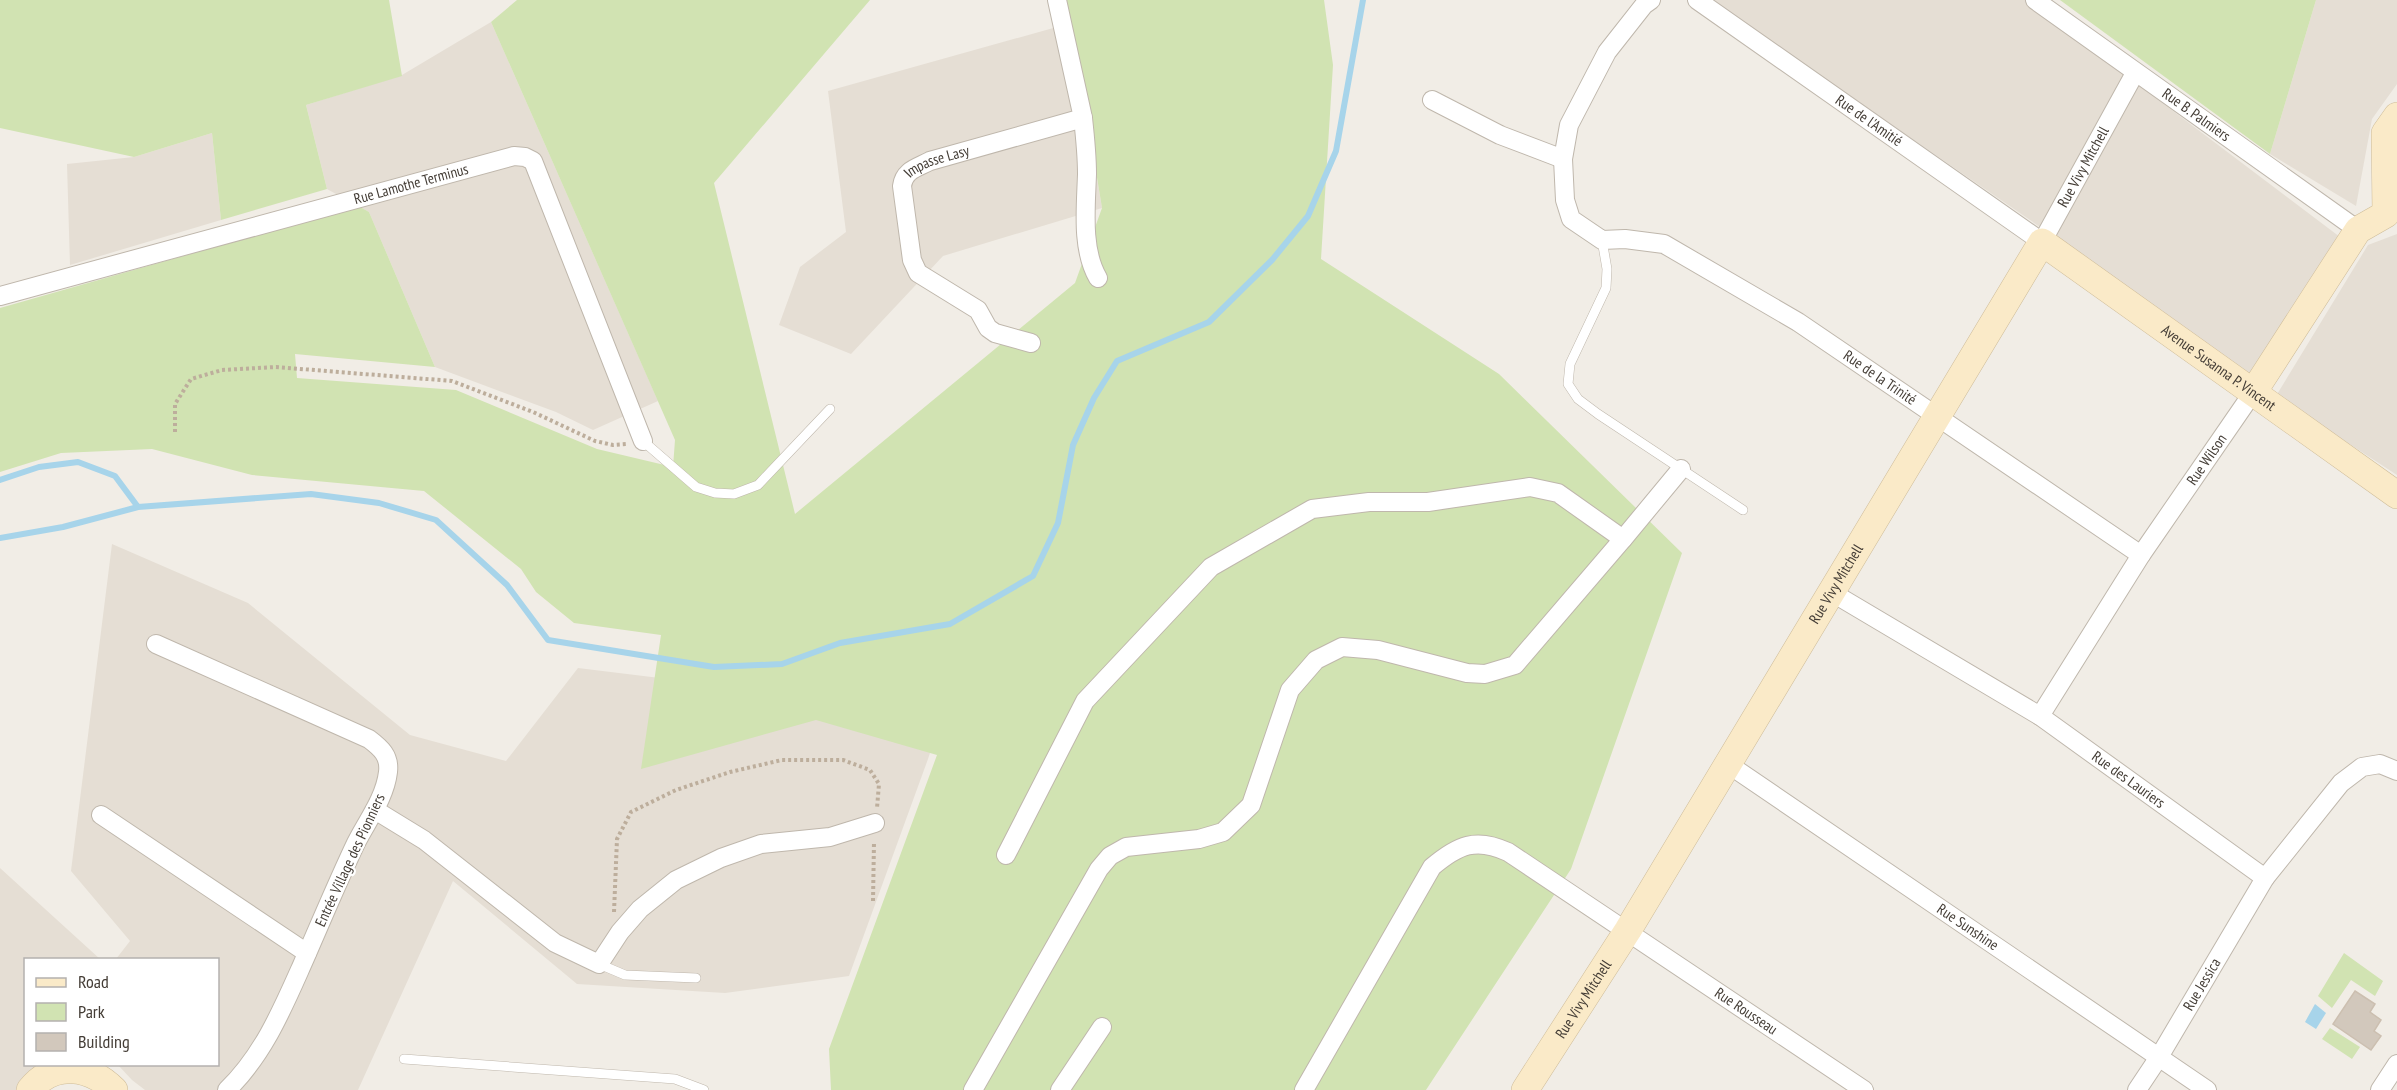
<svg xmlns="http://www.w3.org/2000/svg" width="2397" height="1090" viewBox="0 0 2397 1090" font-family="'PT Sans Narrow',sans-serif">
	<rect width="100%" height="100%" fill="#f1ede6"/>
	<path fill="#e5ded4" d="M 1710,0 L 2026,0 L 2340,237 L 2251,378 L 2030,220 Z
		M 2316,0 L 2397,0 L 2397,84 L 2372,119 L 2356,206 L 2270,154 Z
		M 491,22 L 658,401 L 593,430 L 556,412 L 435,367 L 369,212 L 327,189 L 306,105 L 402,75 Z
		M 1071,23 L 1102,208 L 943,256 L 851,354 L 779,325 L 800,267 L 846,232 L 828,91 Z
		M 212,133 L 221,220 L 70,265 L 67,164 L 134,157 Z
		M 2397,234 L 2397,475 L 2276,396 L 2368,245 Z
		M 112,544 L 248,603 L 410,735 L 506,761 L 578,668 L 767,691 L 953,682 L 928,759 L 849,976 L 725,993 L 577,984 L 453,881 L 358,1090 L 145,1090 L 132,1080 L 118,1065 L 218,1064 L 218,960 L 116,959 L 130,941 L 71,871 Z
		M 0,868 L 100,959 L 26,960 L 26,1064 L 37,1065 L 17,1090 L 0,1090 Z"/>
	<path fill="#d1e3b2" d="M 0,0 L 389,0 L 402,76 L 306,105 L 327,189 L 221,220 L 212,133 L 134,157 L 0,128 Z
		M 517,0 L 870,0 L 714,183 L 795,514 L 1075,283 L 1102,208 L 1075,44 L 1066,0 L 1324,0 L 1333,65 L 1321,259 L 1499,374 L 1682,553 L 1571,869 L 1426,1090 L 831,1090 L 829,1049 L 937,755 L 816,720 L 641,769 L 661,635 L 574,623 L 536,592 L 521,569 L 424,491 L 252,475 L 152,449 L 61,453 L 0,472 L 0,308 L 285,227 L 355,204 L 369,212 L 435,367 L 295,354 L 297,378 L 456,390 L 597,449 L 673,467 L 675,440 L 491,22 Z
		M 2060,0 L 2316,0 L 2270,154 Z
		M 2344,953 L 2383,981 L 2375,996 L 2351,980 L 2332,1008 L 2318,996 Z
		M 2330,1028 L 2360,1047 L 2352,1059 L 2322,1039 Z"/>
	<path fill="#a7d4ea" d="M 2315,1004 L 2326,1013 L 2316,1029 L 2305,1022 Z"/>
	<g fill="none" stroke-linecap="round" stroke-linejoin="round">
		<path stroke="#a7d4ea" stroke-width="6" d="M 0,480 L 39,467 L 78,462 L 115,476 L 138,507
			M 0,538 L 63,527 L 138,507 L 311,494 L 379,503 L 436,520 L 507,585 L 548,640 L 714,667 L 782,664 L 840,643 L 950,624 L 1033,576 L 1058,523 L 1073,445 L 1094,398 L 1117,361 L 1209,322 L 1272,260 L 1308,216 L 1336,151 L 1363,0"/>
	</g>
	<path fill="#d2c8bc" stroke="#ccbfb0" stroke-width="1.5" d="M 2355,991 L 2375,1004 L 2370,1012 L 2381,1020 L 2374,1031 L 2381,1036 L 2371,1050 L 2333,1024 Z"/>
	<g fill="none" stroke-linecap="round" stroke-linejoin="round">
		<defs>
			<path id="lane" d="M 1602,240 L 1607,269 L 1606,288 L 1570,364 L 1568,384 L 1578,399 L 1598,414 L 1743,510
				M 643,441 L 696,487 L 715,493 L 734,494 L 758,485 L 830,409
				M 599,964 L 625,975 L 696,978
				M 404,1059 L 675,1079 L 704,1090"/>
			<g id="street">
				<path id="s1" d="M 1651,0 L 1644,5 L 1607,52 L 1569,125 L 1563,159 L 1565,200 L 1571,219 L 1602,240 L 1625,239 L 1664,244 L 1798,322 L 2141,555"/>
				<path id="s2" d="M 1697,0 L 2042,242 L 2135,73"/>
				<path id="s3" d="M 2035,0 L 2358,230"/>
				<path d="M 1432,100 L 1500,135 L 1563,159"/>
				<path d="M 1083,118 C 1085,136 1087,155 1087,174 C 1086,207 1081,249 1098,278"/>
				<path id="s4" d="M 0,296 L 514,156 L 525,157 L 533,161 L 643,441"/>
				<path id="s5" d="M 1031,343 L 995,333 L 988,328 L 978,310 L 918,273 L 912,260 L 902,186 C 904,170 917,168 930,161 L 1083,118 L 1057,0"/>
				<path d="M 1623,539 L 1681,469"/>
				<path id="s6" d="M 1831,592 L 2040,716 L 2265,878 L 2341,783 L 2362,767 L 2380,764 L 2397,771"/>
				<path d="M 156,644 L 369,739 C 381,748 390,756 388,772 C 385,798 367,821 356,843 C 337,883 320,924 302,965 C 282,1010 263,1055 227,1090"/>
				<path id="s7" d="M 2040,716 L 2141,555 L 2254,391"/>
				<path id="s8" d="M 1728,764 L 2207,1090"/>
				<path d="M 375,810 L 424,840 L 555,943 L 599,964 L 620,932 L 640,909 L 676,880 L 721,858 L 761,844 L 830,837 L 875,823"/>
				<path d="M 101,815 L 307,953"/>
				<path d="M 973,1090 L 1099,869 L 1110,856 L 1126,847 L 1199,839 L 1223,832 L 1251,805 L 1290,690 L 1316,660 L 1342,647 L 1378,650 L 1467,673 L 1485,674 L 1515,665 L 1623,539 L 1558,493 L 1530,487 L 1428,502 L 1369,502 L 1312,509 L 1211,567 L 1085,701 L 1006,855"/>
				<path d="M 1060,1090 L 1102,1027"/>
				<path id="s9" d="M 1304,1090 L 1432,867 C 1458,845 1476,837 1508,852 L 1864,1090"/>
				<path id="s10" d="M 2137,1090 L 2159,1057 L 2265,878"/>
				<path d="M 2380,1090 L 2397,1064"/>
			</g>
			<g id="secondary">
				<path d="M 2254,391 L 2358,230 L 2386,214 L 2385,133 L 2397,116"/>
				<path d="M 30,1090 C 53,1061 89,1065 114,1090"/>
				<path id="s11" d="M 1525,1090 L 1628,930 L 2042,242 L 2397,495"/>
			</g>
		</defs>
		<use href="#lane" stroke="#bfb7ac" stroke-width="10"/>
		<use href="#street" stroke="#bfb7ac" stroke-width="20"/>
		<use href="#secondary" stroke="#cebc99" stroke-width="28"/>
		<path stroke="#bdae9c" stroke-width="4" stroke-dasharray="3 3" stroke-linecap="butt" d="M 175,432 L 175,404 L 191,379 L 222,370 L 276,367 L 452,381 L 533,412 L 595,441 L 613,445 L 627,444
			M 873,901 L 874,842
			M 614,912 L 617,839 L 631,812 L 676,790 L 730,772 L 782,760 L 843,760 L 870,770 L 879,784 L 877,808"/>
		<use href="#lane" stroke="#fff" stroke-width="9"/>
		<use href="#street" stroke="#fff" stroke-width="18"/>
		<use href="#secondary" stroke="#faeac8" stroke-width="27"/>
	</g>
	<g text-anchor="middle" stroke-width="4.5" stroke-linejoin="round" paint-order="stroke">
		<g font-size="15" fill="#443d36" stroke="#fff">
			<text dy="5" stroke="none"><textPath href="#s3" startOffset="198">Rue B. Palmiers</textPath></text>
			<text dy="5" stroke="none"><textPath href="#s2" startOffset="210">Rue de l'Amitié</textPath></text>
			<text dy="5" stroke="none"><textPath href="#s5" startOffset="272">Impasse Lasy</textPath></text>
			<text dy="5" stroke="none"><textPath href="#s2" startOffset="507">Rue Vivy Mitchell</textPath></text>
			<text dy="5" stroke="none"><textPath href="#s4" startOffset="426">Rue Lamothe Terminus</textPath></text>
			<text dy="5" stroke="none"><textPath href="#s11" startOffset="1210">Avenue Susanna P. Vincent</textPath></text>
			<text dy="5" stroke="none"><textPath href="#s1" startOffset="600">Rue de la Trinité</textPath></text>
			<text dy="5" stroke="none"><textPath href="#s7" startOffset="306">Rue Wilson</textPath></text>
			<text dy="5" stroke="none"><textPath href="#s11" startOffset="594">Rue Vivy Mitchell</textPath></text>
			<text dy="5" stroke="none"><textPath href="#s6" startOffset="352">Rue des Lauriers</textPath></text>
			<text transform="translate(350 860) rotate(-65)" y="5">Entrée Village des Pionniers</text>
			<text dy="5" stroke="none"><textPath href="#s8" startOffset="290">Rue Sunshine</textPath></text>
			<text dy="5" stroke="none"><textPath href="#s10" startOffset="124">Rue Jessica</textPath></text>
			<text dy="5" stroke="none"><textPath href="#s11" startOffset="108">Rue Vivy Mitchell</textPath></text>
			<text dy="5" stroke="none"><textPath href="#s9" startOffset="627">Rue Rousseau</textPath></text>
		</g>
	</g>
	<rect x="24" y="958" width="195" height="108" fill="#ffffff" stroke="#b4b1af" stroke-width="1.5"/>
	<rect x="36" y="978" width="30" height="9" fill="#faeac8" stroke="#b4b1af" stroke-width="1.5"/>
	<text x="78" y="988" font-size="18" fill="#443d36">Road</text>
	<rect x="36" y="1003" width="30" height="18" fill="#d1e3b2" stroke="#b4b1af" stroke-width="1.5"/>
	<text x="78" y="1018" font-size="18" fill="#443d36">Park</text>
	<rect x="36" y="1033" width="30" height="18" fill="#d2c8bc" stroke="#b4b1af" stroke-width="1.5"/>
	<text x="78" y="1048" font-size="18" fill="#443d36">Building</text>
</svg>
